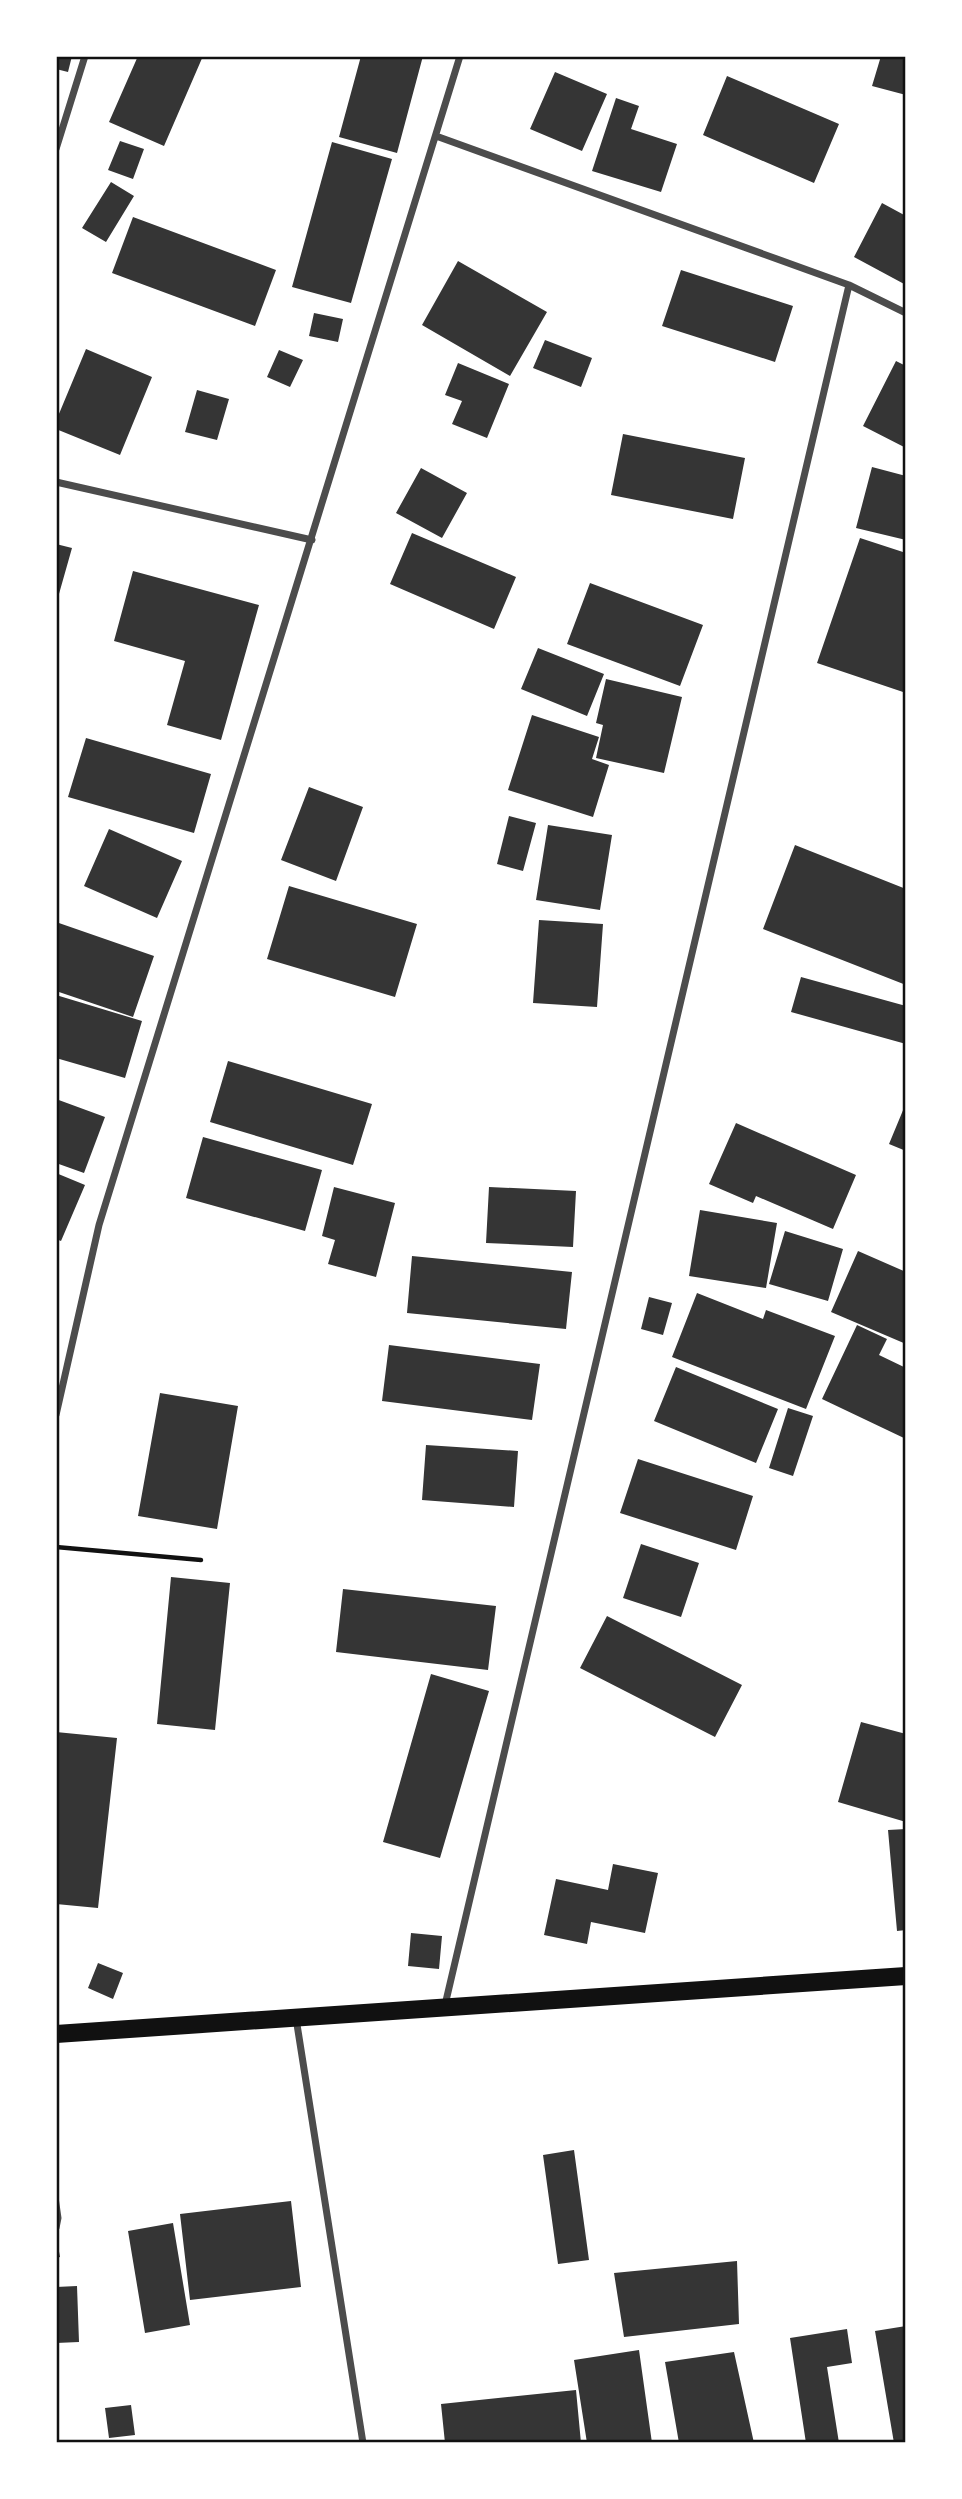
<svg xmlns="http://www.w3.org/2000/svg" width="962" height="2499" viewBox="0 0 962 2499" font-family="'Roboto Condensed',sans-serif">
	<rect width="100%" height="100%" fill="#fff"/>
	<path fill="#353535" d="M 56,56 L 72,56 L 68,72 L 56,69 Z
		M 138,56 L 203,56 L 164,146 L 109,122 Z
		M 361,56 L 423,56 L 397,153 L 339,137 Z
		M 881,56 L 906,56 L 906,95 L 872,86 Z
		M 555,72 L 607,94 L 582,151 L 530,129 Z
		M 727,76 L 839,124 L 814,183 L 703,135 Z
		M 616,98 L 639,106 L 631,129 L 677,144 L 661,192 L 592,171 Z
		M 120,141 L 144,149 L 133,179 L 108,170 Z
		M 332,142 L 392,159 L 351,303 L 292,287 Z
		M 111,182 L 134,196 L 106,242 L 82,228 Z
		M 882,203 L 906,216 L 906,285 L 854,257 Z
		M 133,217 L 276,270 L 255,326 L 112,273 Z
		M 458,261 L 547,312 L 510,376 L 422,325 Z
		M 681,270 L 793,306 L 775,362 L 662,326 Z
		M 314,313 L 343,319 L 338,342 L 309,336 Z
		M 545,340 L 592,358 L 581,387 L 533,368 Z
		M 86,349 L 152,377 L 120,455 L 56,429 L 56,421 Z
		M 279,350 L 303,360 L 290,387 L 267,377 Z
		M 896,361 L 906,366 L 906,448 L 863,426 Z
		M 458,363 L 509,384 L 487,438 L 452,424 L 462,401 L 445,395 Z
		M 197,390 L 229,399 L 217,440 L 185,432 Z
		M 623,434 L 745,458 L 733,519 L 611,495 Z
		M 872,467 L 906,476 L 906,540 L 856,528 Z
		M 421,468 L 467,493 L 442,538 L 396,513 Z
		M 412,533 L 516,577 L 494,629 L 390,584 Z
		M 860,538 L 906,553 L 906,693 L 817,663 Z
		M 56,544 L 72,548 L 57,601 L 56,601 Z
		M 133,571 L 259,605 L 221,740 L 167,725 L 185,661 L 114,641 Z
		M 590,583 L 703,625 L 680,686 L 567,644 Z
		M 538,648 L 604,674 L 587,716 L 521,689 Z
		M 606,679 L 682,697 L 664,773 L 596,758 L 603,725 L 596,723 Z
		M 532,715 L 599,737 L 592,759 L 609,765 L 593,817 L 508,790 Z
		M 86,738 L 211,774 L 194,833 L 68,797 Z
		M 309,787 L 363,807 L 336,881 L 281,860 Z
		M 509,816 L 536,823 L 523,871 L 497,864 Z
		M 548,825 L 612,835 L 600,910 L 536,900 Z
		M 109,829 L 182,861 L 157,918 L 84,886 Z
		M 795,845 L 906,889 L 906,985 L 763,929 Z
		M 289,886 L 417,924 L 395,997 L 267,959 Z
		M 539,920 L 603,924 L 597,1007 L 533,1003 Z
		M 56,922 L 154,956 L 133,1017 L 56,991 Z
		M 801,977 L 906,1006 L 906,1044 L 791,1012 Z
		M 56,995 L 142,1021 L 125,1078 L 56,1058 Z
		M 228,1061 L 372,1104 L 353,1165 L 210,1122 Z
		M 56,1099 L 105,1117 L 84,1173 L 56,1163 Z
		M 906,1103 L 906,1151 L 889,1144 Z
		M 736,1123 L 856,1175 L 833,1229 L 756,1196 L 753,1203 L 709,1184 Z
		M 203,1137 L 322,1170 L 305,1231 L 186,1198 Z
		M 56,1173 L 85,1185 L 61,1241 L 56,1239 Z
		M 334,1187 L 395,1203 L 376,1277 L 328,1264 L 335,1240 L 322,1236 Z
		M 489,1187 L 576,1191 L 573,1247 L 486,1243 Z
		M 700,1210 L 777,1223 L 766,1288 L 689,1276 Z
		M 785,1231 L 843,1249 L 828,1301 L 769,1284 Z
		M 858,1251 L 906,1272 L 906,1344 L 831,1312 Z
		M 412,1256 L 572,1272 L 566,1329 L 407,1313 Z
		M 697,1293 L 763,1319 L 766,1310 L 835,1336 L 806,1409 L 672,1357 Z
		M 649,1297 L 672,1303 L 663,1335 L 641,1329 Z
		M 857,1325 L 887,1339 L 879,1355 L 906,1368 L 906,1439 L 822,1399 Z
		M 389,1345 L 540,1364 L 532,1420 L 382,1401 Z
		M 676,1367 L 778,1409 L 756,1463 L 654,1421 Z
		M 160,1393 L 238,1406 L 217,1529 L 138,1516 Z
		M 788,1408 L 813,1416 L 793,1476 L 769,1468 Z
		M 426,1445 L 518,1451 L 514,1507 L 422,1500 Z
		M 638,1459 L 753,1496 L 736,1550 L 620,1513 Z
		M 641,1544 L 699,1563 L 681,1617 L 623,1598 Z
		M 171,1577 L 230,1583 L 215,1730 L 157,1724 Z
		M 343,1589 L 496,1606 L 488,1670 L 336,1652 Z
		M 607,1616 L 742,1685 L 715,1737 L 580,1668 Z
		M 431,1674 L 489,1691 L 440,1858 L 383,1842 Z
		M 861,1722 L 906,1734 L 906,1822 L 838,1802 Z
		M 56,1732 L 117,1738 L 98,1908 L 56,1904 Z
		M 906,1829 L 906,1930 L 897,1931 L 888,1830 Z
		M 613,1864 L 658,1873 L 645,1933 L 591,1922 L 587,1944 L 544,1935 L 556,1879 L 608,1890 Z
		M 411,1933 L 442,1936 L 439,1969 L 408,1966 Z
		M 98,1963 L 123,1973 L 113,1999 L 88,1988 Z
		M 574,2150 L 589,2260 L 558,2264 L 543,2155 Z
		M 291,2201 L 301,2287 L 190,2300 L 180,2214 Z
		M 173,2223 L 190,2325 L 145,2333 L 128,2231 Z
		M 56,2235 L 60,2257 L 56,2258 Z
		M 737,2261 L 739,2324 L 624,2337 L 614,2273 Z
		M 77,2286 L 79,2342 L 56,2343 L 56,2287 Z
		M 906,2326 L 906,2443 L 894,2443 L 875,2331 Z
		M 847,2329 L 852,2363 L 827,2367 L 839,2443 L 806,2443 L 790,2338 Z
		M 639,2350 L 652,2443 L 587,2443 L 574,2360 Z
		M 734,2352 L 754,2443 L 679,2443 L 665,2362 Z
		M 576,2390 L 581,2443 L 445,2443 L 441,2404 Z
		M 131,2405 L 135,2435 L 109,2438 L 105,2408 Z"/>
	<g fill="none" stroke-linecap="round" stroke-linejoin="round">
		<path stroke="#111" stroke-width="4.5" d="M 56,1547 L 201,1560"/>
		<path stroke="#4c4c4c" stroke-width="5" d="M 56,2197 L 59,2218 L 57,2228"/>
		<path stroke="#4c4c4c" stroke-width="7" d="M 436,136 L 849,285 L 906,313
			M 56,149 L 85,56
			M 56,482 L 312,540
			M 56,1415 L 99,1225 L 460,56
			M 445,2005 L 849,285
			M 296,2018 L 363,2443"/>
		<path stroke="#111" stroke-width="18" d="M 56,2034 L 906,1976"/>
	</g>
	<rect width="962" height="2499" fill="none" stroke="#ffffff" stroke-width="116"/>
	<rect x="58" y="58" width="846" height="2383" fill="none" stroke="#111" stroke-width="2.5"/>
</svg>
